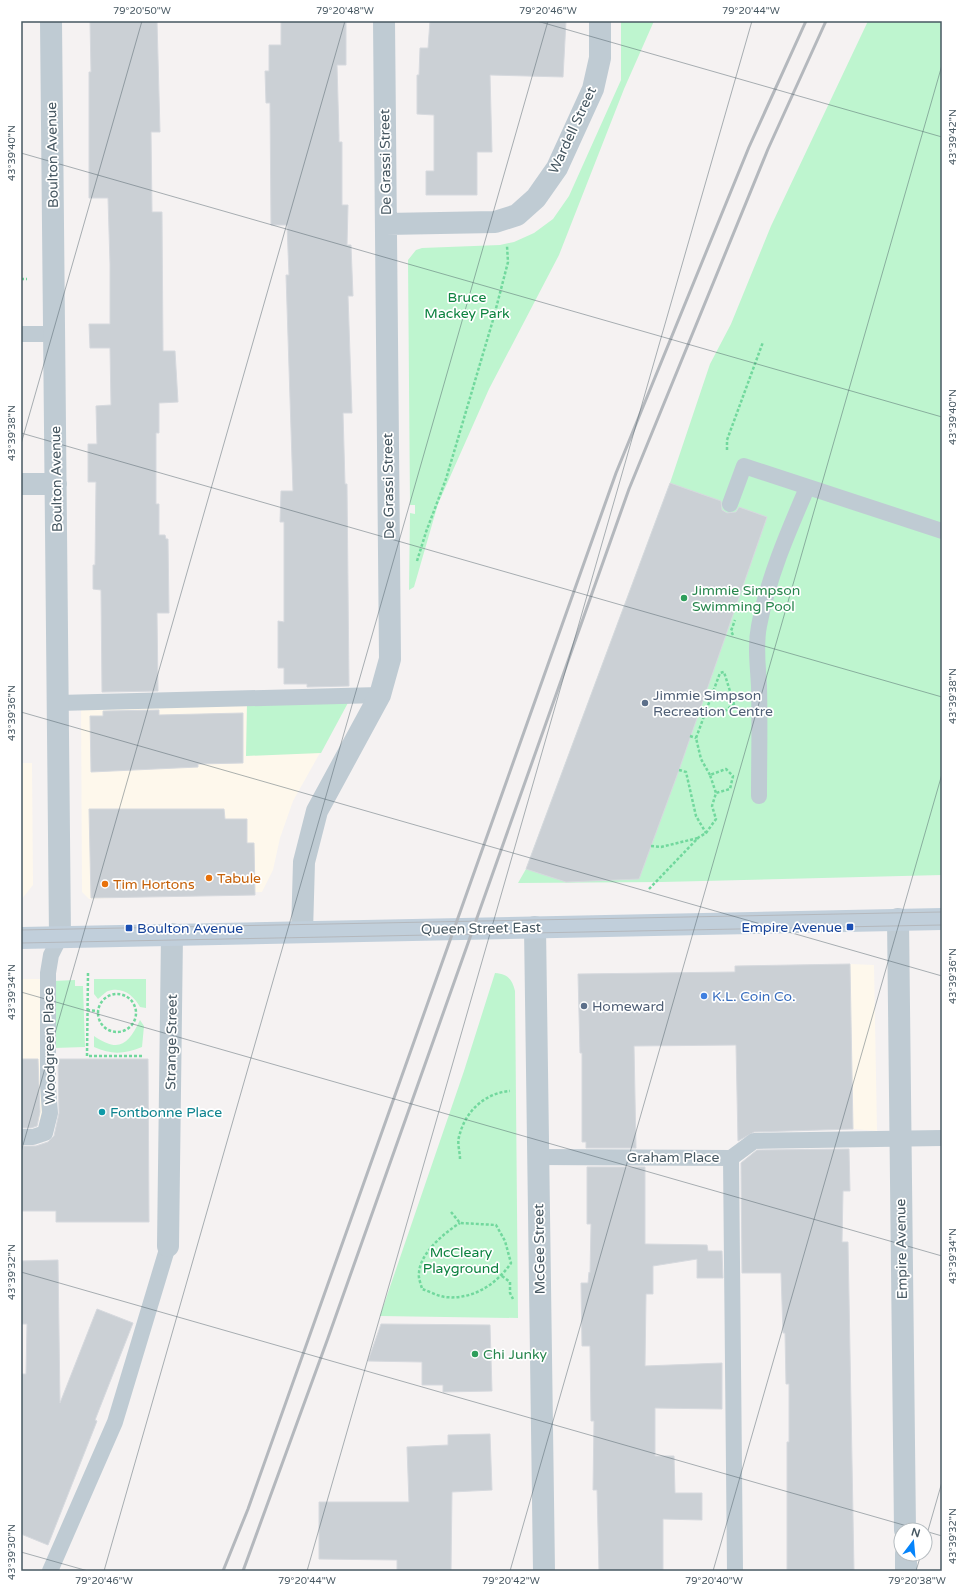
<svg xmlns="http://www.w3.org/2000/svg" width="963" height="1592" viewBox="0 0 963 1592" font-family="'Varela Round',sans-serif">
	<rect width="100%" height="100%" fill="#f5f2f2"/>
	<path fill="#fef8ec" d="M 81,696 L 349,701 L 293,801 L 280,838 L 273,870 L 262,892 L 89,899 L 82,892 Z
		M 21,763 L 32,763 L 33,885 L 21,900 Z
		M 850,964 L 874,965 L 877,1131 L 853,1129 L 738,1130 L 735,966 Z
		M 21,979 L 52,979 L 54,1120 L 21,1120 Z"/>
	<path fill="#bef5cf" d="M 621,21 L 654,21 L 624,89 L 559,255 L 489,389 L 438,504 L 414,587 L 409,590 L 410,513 L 415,514 L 415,505 L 410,505 L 408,260 L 416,250 L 422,248 L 500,245 L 514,242 L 534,233 L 553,219 L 569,196 L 621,80 Z
		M 868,21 L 942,21 L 942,875 L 662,882 L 518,883 L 526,869 L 670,483 L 710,364 L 731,324 L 771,226 Z
		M 349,701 L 321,753 L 246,756 L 247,703 Z
		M 495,973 C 508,974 512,979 515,991 L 518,1318 L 380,1316 L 464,1071 Z
		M 94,979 L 146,979 L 146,1008 L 140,1007 C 134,996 123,986 108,991 C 105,992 101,997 98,999 L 94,994 Z
		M 75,980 L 75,986 L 83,986 L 85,1047 L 54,1048 L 53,981 Z
		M 140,1020 L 144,1026 L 142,1047 C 124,1054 112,1055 94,1047 L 94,1036 C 119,1053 128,1045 140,1020 Z"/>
	<path fill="#cbd0d5" stroke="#d6d9de" d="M 90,21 L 157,21 L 160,132 L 151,132 L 152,212 L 162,212 L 163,351 L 175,351 L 178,402 L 159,403 L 159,433 L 156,433 L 156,504 L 159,504 L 159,535 L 165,535 L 166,539 L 168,539 L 169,613 L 157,613 L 158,691 L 102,692 L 101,590 L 93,589 L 93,565 L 95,565 L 96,482 L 88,482 L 88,444 L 97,444 L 96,406 L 111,405 L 110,348 L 90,348 L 89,324 L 110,324 L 110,264 L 108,198 L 89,198 L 89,72 L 91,72 Z
		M 281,21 L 346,21 L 346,65 L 337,65 L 339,136 L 339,142 L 342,142 L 342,205 L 348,205 L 347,245 L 351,245 L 353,296 L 348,296 L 352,413 L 343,413 L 345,484 L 347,484 L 349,686 L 307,687 L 307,684 L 284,684 L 284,668 L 278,668 L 278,621 L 284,622 L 284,522 L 280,522 L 281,491 L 293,491 L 286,275 L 289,275 L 287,225 L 271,225 L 270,103 L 266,103 L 265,71 L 269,71 L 269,45 L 281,45 Z
		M 430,21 L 566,21 L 563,77 L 490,75 L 492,152 L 477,152 L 477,195 L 426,195 L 426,171 L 434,171 L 434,115 L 417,114 L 417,75 L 419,75 L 420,48 L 428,48 Z
		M 670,483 L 721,501 L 722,510 L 727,513 L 736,512 L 739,507 L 767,517 L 679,770 L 639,879 L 566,882 L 526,869 Z
		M 159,710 L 159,715 L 243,713 L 243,763 L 198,764 L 198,767 L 91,772 L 90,716 L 103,716 L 103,711 Z
		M 89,809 L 224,809 L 225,819 L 247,819 L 247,843 L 254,843 L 255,895 L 91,898 Z
		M 850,964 L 853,1129 L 754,1132 L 738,1141 L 736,1045 L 634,1046 L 636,1148 L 586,1148 L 586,1142 L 582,1142 L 582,1053 L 580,1053 L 578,974 L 735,972 L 735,966 Z
		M 21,1059 L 38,1059 L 40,1112 L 37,1126 L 31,1128 L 21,1128 Z
		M 58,1059 L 148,1059 L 149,1222 L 56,1222 L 56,1211 L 21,1211 L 21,1146 L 36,1146 L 48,1142 L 54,1136 L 59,1113 Z
		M 849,1149 L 850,1191 L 843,1191 L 842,1242 L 848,1242 L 854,1571 L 787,1571 L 787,1442 L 789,1442 L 789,1384 L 786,1384 L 785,1333 L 783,1333 L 781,1273 L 742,1273 L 741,1163 L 757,1150 Z
		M 587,1167 L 645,1167 L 645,1244 L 707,1245 L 708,1251 L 722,1251 L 723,1278 L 697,1278 L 697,1259 L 653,1266 L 653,1294 L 646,1294 L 645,1366 L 722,1363 L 722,1409 L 655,1408 L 655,1456 L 674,1456 L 675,1493 L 702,1493 L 702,1520 L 663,1519 L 663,1571 L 599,1571 L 597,1490 L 593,1490 L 594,1421 L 591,1421 L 590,1346 L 582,1346 L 581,1283 L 588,1283 L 589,1272 L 590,1273 L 591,1224 L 587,1224 Z
		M 58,1260 L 60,1403 L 97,1309 L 133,1323 L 95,1420 L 97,1421 L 48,1545 L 21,1534 L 21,1374 L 26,1374 L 27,1324 L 21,1324 L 21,1261 Z
		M 381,1324 L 490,1325 L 492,1391 L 443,1392 L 443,1385 L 422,1385 L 422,1362 L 368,1361 Z
		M 490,1434 L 492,1490 L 452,1492 L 451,1571 L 397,1571 L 397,1560 L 319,1559 L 319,1502 L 409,1502 L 407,1447 L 448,1445 L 448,1435 Z"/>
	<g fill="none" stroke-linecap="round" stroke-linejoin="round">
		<path stroke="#71d89d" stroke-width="2.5" stroke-dasharray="3 2" stroke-linecap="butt" d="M 21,279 L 27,279
			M 727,450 L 727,440 L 763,342
			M 417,561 L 426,532 L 446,479 L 493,320 L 508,262 L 507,246
			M 733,635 L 731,631 L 735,620
			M 705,716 L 725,711 L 735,703
			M 690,736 L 696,738
			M 679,770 L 686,772 L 696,816 L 706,833
			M 710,775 L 701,759 L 696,738 L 720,673 L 724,672 L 734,704
			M 651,846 L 661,847 L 698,838
			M 649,889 L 699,837 L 706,833 L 716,819 L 712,806 L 716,793 L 710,775 L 726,769 L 733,776 L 730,789 L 716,793
			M 88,973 L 87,1056 L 144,1056
			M98 1013a19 19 0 1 1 38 0a19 19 0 1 1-38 0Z
			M 87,1010 L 98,1011
			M 460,1159 C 460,1152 457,1143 459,1137 C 465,1111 485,1093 510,1091
			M 451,1212 L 460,1223 L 496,1225 L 505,1241 L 511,1263 C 496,1285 472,1300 445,1297 C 437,1296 429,1291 422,1289 C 421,1284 418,1278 419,1273 C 420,1253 444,1233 460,1223
			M 502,1276 L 510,1282 L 510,1293 L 513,1299"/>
		<path stroke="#bfcbd3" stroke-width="16" d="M 21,334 L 54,334
			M 730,504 L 744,466 L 942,531
			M 58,703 L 380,695
			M 759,796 C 759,760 760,723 759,686 C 758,666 755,646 759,626 C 768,578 788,532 807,488
			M 21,1137 L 33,1137 L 45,1133 L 50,1113 L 48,1086 L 48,973 L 51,955 L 60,937
			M 538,1157 L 731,1158 L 754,1141 L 942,1138
			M 731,1158 L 735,1571
			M 50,1571 L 115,1422 L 168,1246"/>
		<path stroke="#bfcbd3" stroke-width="22" d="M 51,21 L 60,937
			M 386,224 L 495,222 L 517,215 L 536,198 L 557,168 L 593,89 L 600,58 L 600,21
			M 21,484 L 56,484
			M 898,919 L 905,1530
			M 535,927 L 544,1571
			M 302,932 L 304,862 L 317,811 L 380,695 L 390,659 L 384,21
			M 168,1246 L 172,934
			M 906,1554 L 906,1571"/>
		<path stroke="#c1cfdb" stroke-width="22" d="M 21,938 L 942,919"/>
		<path stroke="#b4b8bd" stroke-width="1" d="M 21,930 L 942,912
			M 21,943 L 942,925"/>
		<path stroke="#b4b8bd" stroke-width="3" d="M 223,1571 L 248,1509 L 616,473 L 749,147 L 806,21
			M 243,1571 L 328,1338 L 629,489 L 768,149 L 826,21"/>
	</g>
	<path fill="none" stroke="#475862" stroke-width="1" stroke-opacity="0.45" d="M 537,21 L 942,137M 21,153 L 942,417M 21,433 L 942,697M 21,444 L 142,21M 21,712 L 942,976M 21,992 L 942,1256M 21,1152 L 345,21M 21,1272 L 921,1530M 925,1531 L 942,1536M 925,1541 L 942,1482M 21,1552 L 88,1571M 104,1571 L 548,21M 307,1571 L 752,21M 510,1571 L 942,65M 713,1571 L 942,774M 916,1571 L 921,1554"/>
	<g fill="#2e9e5b" stroke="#fff" stroke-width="1.5">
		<circle cx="684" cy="598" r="4"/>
		<circle cx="475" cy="1354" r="4"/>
	</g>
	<g fill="#5c6f8a" stroke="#fff" stroke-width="1.5">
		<circle cx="645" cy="703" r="4"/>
		<circle cx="584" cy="1006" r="4"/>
	</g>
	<g fill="#e8710a" stroke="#fff" stroke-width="1.5">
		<circle cx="209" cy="878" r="4"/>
		<circle cx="105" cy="884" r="4"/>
	</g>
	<g fill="#1a4fb4" stroke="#fff" stroke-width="1.5">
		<rect x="846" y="923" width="8" height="8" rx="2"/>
		<rect x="125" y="924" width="8" height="8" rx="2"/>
	</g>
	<circle fill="#3f7fe0" stroke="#fff" stroke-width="1.5" cx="704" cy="996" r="4"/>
	<circle fill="#0f9aa8" stroke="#fff" stroke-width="1.5" cx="102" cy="1112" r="4"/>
	<g text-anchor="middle" stroke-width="3.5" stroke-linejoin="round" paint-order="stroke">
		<g font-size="14" fill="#475862" stroke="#fff">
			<text transform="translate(572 130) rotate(-65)" y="5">Wardell Street</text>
			<text transform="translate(52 155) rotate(-91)" y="5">Boulton Avenue</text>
			<text transform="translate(385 162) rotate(-91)" y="5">De Grassi Street</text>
			<text transform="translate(56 479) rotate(-91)" y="5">Boulton Avenue</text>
			<text transform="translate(388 486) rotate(-91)" y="5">De Grassi Street</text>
			<text transform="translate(481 928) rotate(-1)" y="5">Queen Street East</text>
			<text transform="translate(171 1042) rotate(-89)" y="5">Strange Street</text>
			<text transform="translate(49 1046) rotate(-91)" y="5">Woodgreen Place</text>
			<text x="673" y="1162">Graham Place</text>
			<text transform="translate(539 1249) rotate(-91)" y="5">McGee Street</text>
			<text transform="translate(901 1249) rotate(-91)" y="5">Empire Avenue</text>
		</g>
		<g font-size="14" fill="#0c823f" stroke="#fff">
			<text x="467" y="302">Bruce<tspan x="467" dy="16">Mackey Park</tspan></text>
			<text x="461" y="1257">McCleary<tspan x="461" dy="16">Playground</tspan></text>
		</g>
		<g font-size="14" fill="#27864d" stroke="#fff" text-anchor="start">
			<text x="692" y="595">Jimmie Simpson<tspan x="692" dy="16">Swimming Pool</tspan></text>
			<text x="483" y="1359">Chi Junky</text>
		</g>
		<g font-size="14" fill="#4e5e75" stroke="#fff" text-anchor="start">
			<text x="653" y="700">Jimmie Simpson<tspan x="653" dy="16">Recreation Centre</tspan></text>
			<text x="592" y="1011">Homeward</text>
		</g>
		<g font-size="14" fill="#c56008" stroke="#fff" text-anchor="start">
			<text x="217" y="883">Tabule</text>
			<text x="113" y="889">Tim Hortons</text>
		</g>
		<g font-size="14" fill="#164399" stroke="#fff" text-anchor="end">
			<text x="842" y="932">Empire Avenue</text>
			<text x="137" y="933" text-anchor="start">Boulton Avenue</text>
		</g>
		<g font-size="14" fill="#366cbe" stroke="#fff" text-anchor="start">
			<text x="712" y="1001">K.L. Coin Co.</text>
		</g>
		<g font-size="14" fill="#0d838f" stroke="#fff" text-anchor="start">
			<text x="110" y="1117">Fontbonne Place</text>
		</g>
	</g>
	<rect width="963" height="1592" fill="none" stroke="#ffffff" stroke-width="44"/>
	<g transform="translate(913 1542) rotate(16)"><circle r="19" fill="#ffffff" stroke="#b5bcc0"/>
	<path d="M0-3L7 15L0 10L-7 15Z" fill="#0584fb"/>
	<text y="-6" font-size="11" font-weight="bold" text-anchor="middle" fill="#475862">N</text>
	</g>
	<rect x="22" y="22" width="919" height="1548" fill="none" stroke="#475862" stroke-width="1.5"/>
	<g font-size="10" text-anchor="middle" fill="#475862">
		<text x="142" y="14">79°20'50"W</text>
		<text x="345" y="14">79°20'48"W</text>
		<text x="548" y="14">79°20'46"W</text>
		<text x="751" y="14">79°20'44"W</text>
		<text transform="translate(952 137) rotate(-90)" y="4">43°39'42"N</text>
		<text transform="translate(11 153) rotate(-90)" y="4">43°39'40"N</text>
		<text transform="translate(952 417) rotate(-90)" y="4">43°39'40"N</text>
		<text transform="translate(11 433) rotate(-90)" y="4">43°39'38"N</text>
		<text transform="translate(952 696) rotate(-90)" y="4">43°39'38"N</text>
		<text transform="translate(11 713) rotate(-90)" y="4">43°39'36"N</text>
		<text transform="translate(952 976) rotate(-90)" y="4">43°39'36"N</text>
		<text transform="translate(11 992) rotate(-90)" y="4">43°39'34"N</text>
		<text transform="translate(952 1256) rotate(-90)" y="4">43°39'34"N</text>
		<text transform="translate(11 1272) rotate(-90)" y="4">43°39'32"N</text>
		<text transform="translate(952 1536) rotate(-90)" y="4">43°39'32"N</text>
		<text transform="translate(11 1552) rotate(-90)" y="4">43°39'30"N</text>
		<text x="104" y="1584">79°20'46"W</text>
		<text x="307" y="1584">79°20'44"W</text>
		<text x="511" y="1584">79°20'42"W</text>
		<text x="714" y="1584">79°20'40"W</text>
		<text x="917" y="1584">79°20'38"W</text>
	</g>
</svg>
